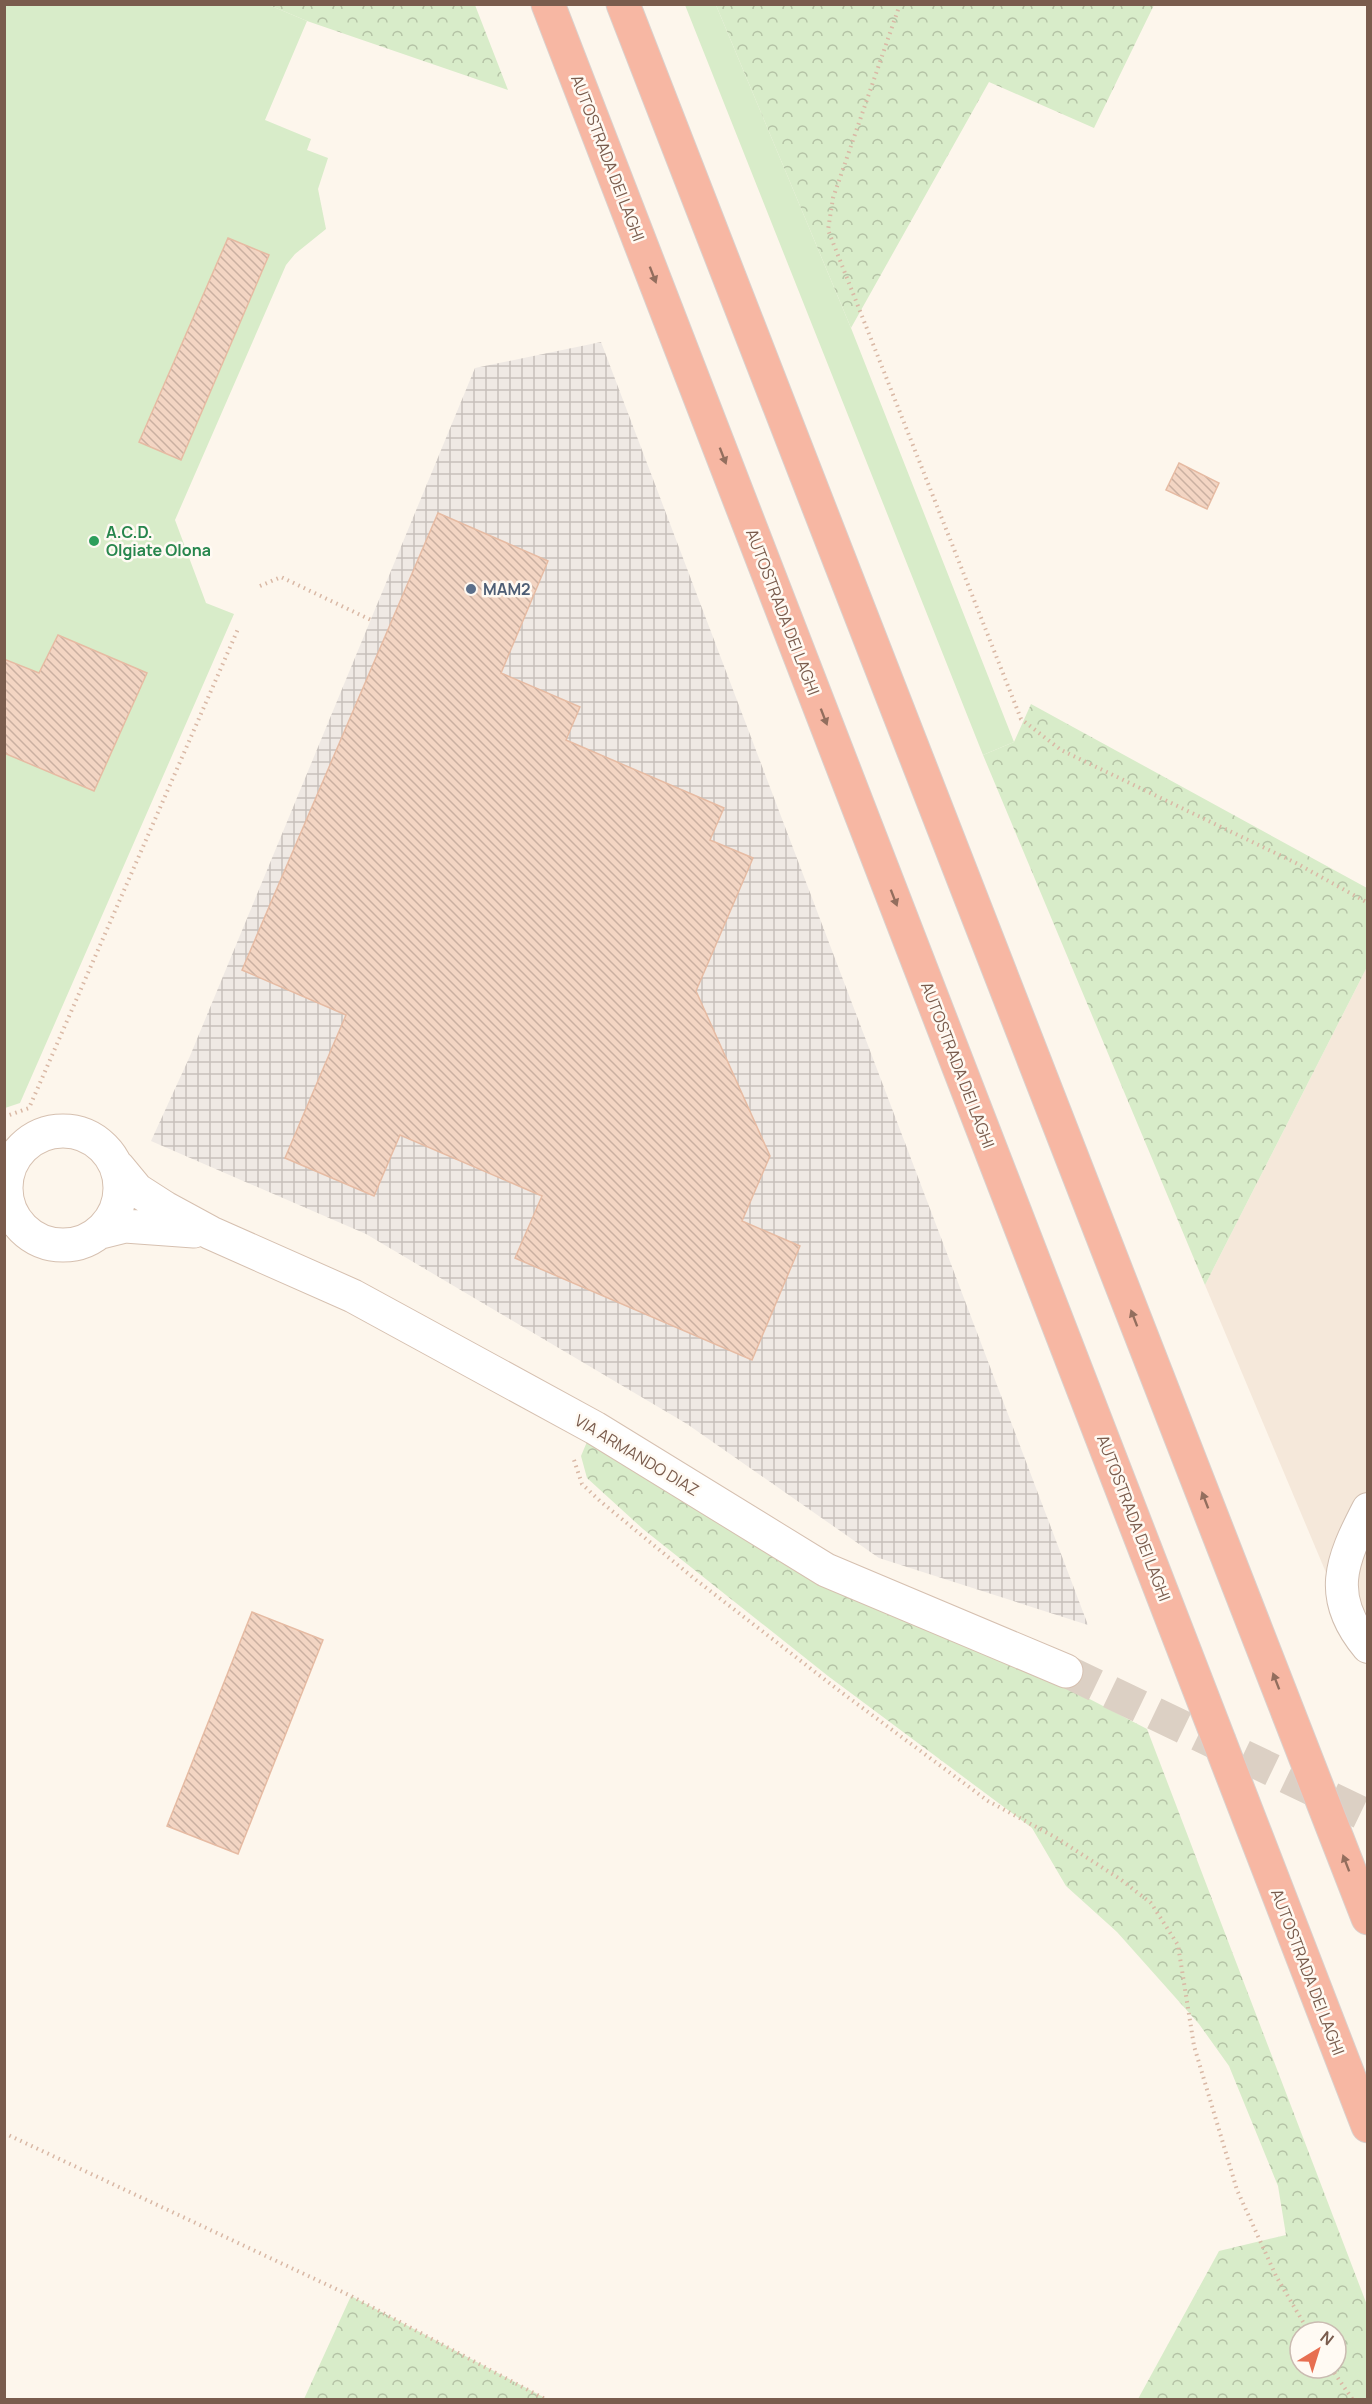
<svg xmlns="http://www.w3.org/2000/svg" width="1372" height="2404" viewBox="0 0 1372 2404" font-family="Manrope,sans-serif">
	<defs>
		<pattern id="industrial-grid" width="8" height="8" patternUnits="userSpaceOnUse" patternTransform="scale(1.5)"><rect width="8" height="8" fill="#efe9e4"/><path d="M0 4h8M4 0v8" fill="none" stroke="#c7c0bb"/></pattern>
		<pattern id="forest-crowns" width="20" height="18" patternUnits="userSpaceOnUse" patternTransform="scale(1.5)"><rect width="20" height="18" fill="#d8ecc9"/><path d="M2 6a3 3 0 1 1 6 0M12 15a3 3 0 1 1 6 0" fill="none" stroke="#b4c2a5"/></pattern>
		<pattern id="building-back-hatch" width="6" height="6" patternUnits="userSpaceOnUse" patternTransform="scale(1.5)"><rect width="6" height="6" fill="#f3d5c3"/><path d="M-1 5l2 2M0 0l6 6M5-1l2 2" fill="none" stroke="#cab0a1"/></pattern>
	</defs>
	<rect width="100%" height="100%" fill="#fdf6ec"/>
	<path fill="#f5e8da" d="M 1367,967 L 1367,1615 L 1327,1575 L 1205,1285 Z"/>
	<path fill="url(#industrial-grid)" d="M 601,342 L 1088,1625 L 879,1558 L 687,1424 L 366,1234 L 151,1141 L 190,1056 L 475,368 Z"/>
	<path fill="#d8ecc9" d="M 5,5 L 269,5 L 307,21 L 265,120 L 311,139 L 307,150 L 328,158 L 318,189 L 326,229 L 295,254 L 286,265 L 175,520 L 206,603 L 234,614 L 20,1103 L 5,1108 Z
		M 685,5 L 716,5 L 851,328 L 1014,742 L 983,755 Z"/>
	<path fill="url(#forest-crowns)" fill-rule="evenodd" d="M 269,5 L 475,5 L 508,90 L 307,21 Z
		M 716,5 L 1154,5 L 1094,128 L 989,82 L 851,328 Z
		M 1031,704 L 1367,888 L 1367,967 L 1205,1285 L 983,755 L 1014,742 Z
		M 589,1437 L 1147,1729 L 1367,2305 L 1367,2399 L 1138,2399 L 1219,2251 L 1286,2235 L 1278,2186 L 1229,2066 L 1199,2024 L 1117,1932 L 1066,1886 L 1032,1828 L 828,1676 L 643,1529 L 587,1478 L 581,1456 ZM 1300,2332 L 1336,2332 L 1336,2368 L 1300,2368 Z
		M 351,2296 L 547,2399 L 304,2399 Z"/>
	<path fill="url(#building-back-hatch)" stroke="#e6bba3" stroke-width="1.5" d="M 228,238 L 269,255 L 181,460 L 139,442 Z
		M 1179,463 L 1219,483 L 1207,509 L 1166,490 Z
		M 438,513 L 548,561 L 501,673 L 580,707 L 566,740 L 724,808 L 710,840 L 753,858 L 696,991 L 770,1156 L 742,1221 L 800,1246 L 752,1360 L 515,1258 L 542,1196 L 400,1135 L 374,1196 L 285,1158 L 346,1015 L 242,970 Z
		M 58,635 L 147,673 L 94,791 L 4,753 L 4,659 L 39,673 Z
		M 252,1612 L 323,1640 L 238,1854 L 167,1826 Z"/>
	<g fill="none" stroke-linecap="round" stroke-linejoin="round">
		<path stroke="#dcd0c4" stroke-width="33" stroke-dasharray="33 16" stroke-linecap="butt" d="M 1066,1671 L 1368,1816"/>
		<defs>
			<path id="street" d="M 1368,1509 C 1341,1561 1326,1597 1368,1647"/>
			<path id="secondary" d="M6 1188a57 57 0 1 1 114 0a57 57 0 1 1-114 0Z
				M 118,1167 L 137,1190 L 165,1208 L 211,1233 L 353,1296 L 595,1428 L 826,1570 L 1066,1671
				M 101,1232 L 125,1226 L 194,1231"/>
			<path id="highway" d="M 548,4 L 1368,2126
				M 623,4 L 1368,1918"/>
		</defs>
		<use href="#street" stroke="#d1beb0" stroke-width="34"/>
		<use href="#secondary" stroke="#d6c0b0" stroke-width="35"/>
		<use href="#highway" stroke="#dad1cd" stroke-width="35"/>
		<path stroke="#d9b8a5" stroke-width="4" stroke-dasharray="1.5 4.5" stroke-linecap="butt" d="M 900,4 L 833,198 L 828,230 L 1021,719 L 1061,750 L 1296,863 L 1368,903
			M 260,586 L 281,577 L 371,620
			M 4,1117 L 29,1108 L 238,629
			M 574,1460 L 582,1484 L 600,1501 L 696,1580 L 841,1692 L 988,1801 L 1055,1837 L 1120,1879 L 1151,1903 L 1178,1945 L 1194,2046 L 1237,2190 L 1276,2276 L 1309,2332
			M 4,2133 L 351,2296 L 547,2400
			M 1331,2368 L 1353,2400"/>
		<use href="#street" stroke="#fff" stroke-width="32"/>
		<use href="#secondary" stroke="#fff" stroke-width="33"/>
		<use href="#highway" stroke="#f7b7a3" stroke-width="33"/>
	</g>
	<defs><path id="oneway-solid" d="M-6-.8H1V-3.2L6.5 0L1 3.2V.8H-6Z" transform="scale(1.5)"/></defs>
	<g fill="#936e5e">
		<use href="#oneway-solid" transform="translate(653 275) rotate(69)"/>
		<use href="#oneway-solid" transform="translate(723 456) rotate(69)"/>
		<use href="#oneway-solid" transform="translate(824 717) rotate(69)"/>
		<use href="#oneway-solid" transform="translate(894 898) rotate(69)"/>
		<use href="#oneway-solid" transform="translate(1134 1318) rotate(-111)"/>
		<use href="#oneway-solid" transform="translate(1205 1500) rotate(-111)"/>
		<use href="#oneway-solid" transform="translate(1276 1681) rotate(-111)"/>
		<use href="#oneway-solid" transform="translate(1346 1863) rotate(-111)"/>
	</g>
	<circle fill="#2e9e5b" stroke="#fffaf3" stroke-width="2" cx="94" cy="541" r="6"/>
	<circle fill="#5c6f8a" stroke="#fffaf3" stroke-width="2" cx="471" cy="589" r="6"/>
	<g text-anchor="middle" stroke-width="5" stroke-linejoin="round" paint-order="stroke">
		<g font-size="16" fill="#7a5c4d" stroke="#fffaf3">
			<text transform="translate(608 158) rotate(69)" y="6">AUTOSTRADA DEI LAGHI</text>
			<text transform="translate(783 612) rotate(69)" y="6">AUTOSTRADA DEI LAGHI</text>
			<text transform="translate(958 1065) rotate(69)" y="6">AUTOSTRADA DEI LAGHI</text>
			<text transform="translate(637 1455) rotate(31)" y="6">VIA ARMANDO DIAZ</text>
			<text transform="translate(1134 1518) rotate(69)" y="6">AUTOSTRADA DEI LAGHI</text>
			<text transform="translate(1308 1972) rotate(69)" y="6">AUTOSTRADA DEI LAGHI</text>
		</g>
		<g font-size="16" font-weight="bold" fill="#27864d" stroke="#fffaf3" text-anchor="start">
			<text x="106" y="538">A.C.D.<tspan x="106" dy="18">Olgiate Olona</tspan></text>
		</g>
		<g font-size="16" font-weight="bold" fill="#4e5e75" stroke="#fffaf3" text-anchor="start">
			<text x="483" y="595">MAM2</text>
		</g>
	</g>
	<rect width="1372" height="2404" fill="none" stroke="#7a5c4d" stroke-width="12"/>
	<g transform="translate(1318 2350) rotate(38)"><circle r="28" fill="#fffaf3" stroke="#cabbb1" stroke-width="1.5"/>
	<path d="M0-4.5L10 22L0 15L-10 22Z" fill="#e76f51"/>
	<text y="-9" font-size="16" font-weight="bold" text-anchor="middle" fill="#7a5c4d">N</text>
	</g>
</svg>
